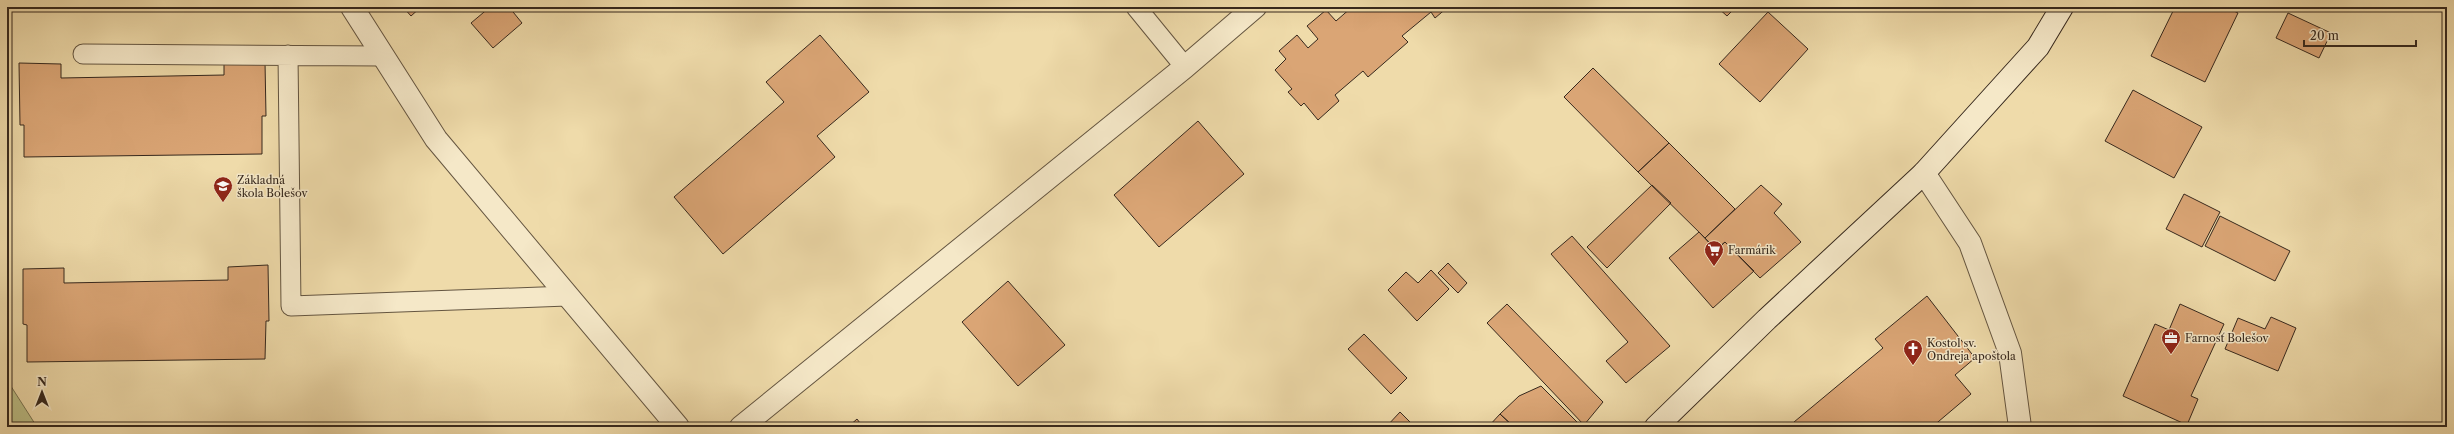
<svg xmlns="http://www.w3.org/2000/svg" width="2454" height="434" viewBox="0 0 2454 434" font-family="'Libre Caslon Text',serif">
	<rect width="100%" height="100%" fill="#efdbaa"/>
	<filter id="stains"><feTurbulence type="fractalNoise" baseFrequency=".005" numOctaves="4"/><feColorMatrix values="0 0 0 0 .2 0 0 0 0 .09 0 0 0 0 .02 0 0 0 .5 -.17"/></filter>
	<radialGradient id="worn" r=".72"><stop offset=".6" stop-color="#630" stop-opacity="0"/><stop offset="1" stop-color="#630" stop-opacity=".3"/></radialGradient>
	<path fill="#bcbf87" stroke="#797452" d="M 7,380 L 37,427 L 7,427 Z"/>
	<path fill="#daa575" stroke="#36281d" d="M 403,7 L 421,7 L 411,16 Z
		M 490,7 L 509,7 L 522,23 L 493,48 L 471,23 Z
		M 1352,7 L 1448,7 L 1435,18 L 1431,12 L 1402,36 L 1408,42 L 1368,77 L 1363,71 L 1335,95 L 1339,101 L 1318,120 L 1304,103 L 1301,106 L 1288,92 L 1292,89 L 1275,70 L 1286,59 L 1279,51 L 1297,35 L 1308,48 L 1318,39 L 1307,26 L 1326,10 L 1336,21 Z
		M 1717,7 L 1736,7 L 1727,16 Z
		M 2175,7 L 2226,7 L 2238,13 L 2205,82 L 2151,56 Z
		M 1768,12 L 1808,49 L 1760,102 L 1719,64 Z
		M 2288,13 L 2331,33 L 2319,58 L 2276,38 Z
		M 820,35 L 869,92 L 817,136 L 835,157 L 723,254 L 674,197 L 784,102 L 766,82 Z
		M 224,62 L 265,62 L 266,116 L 262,116 L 262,154 L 24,157 L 24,125 L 20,125 L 19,63 L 61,64 L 61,78 L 224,75 Z
		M 1593,68 L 1669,143 L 1638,172 L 1564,97 Z
		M 2133,90 L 2202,127 L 2174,178 L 2105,141 Z
		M 1198,121 L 1244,174 L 1159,247 L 1114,195 Z
		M 1669,143 L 1735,209 L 1705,238 L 1638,172 Z
		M 1652,185 L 1671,203 L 1607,268 L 1587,247 Z
		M 1761,185 L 1782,204 L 1774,213 L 1801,242 L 1760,278 L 1725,242 L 1716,250 L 1705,238 Z
		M 2184,194 L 2220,212 L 2202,247 L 2166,229 Z
		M 2220,216 L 2290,251 L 2275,281 L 2205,246 Z
		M 1699,232 L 1716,250 L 1725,242 L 1754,271 L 1713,308 L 1669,258 Z
		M 1572,236 L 1670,346 L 1626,383 L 1606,361 L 1628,342 L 1551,254 Z
		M 1448,263 L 1467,283 L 1458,293 L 1438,273 Z
		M 268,265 L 269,321 L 266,321 L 265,359 L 27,362 L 27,325 L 23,324 L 23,269 L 64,268 L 64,283 L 228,280 L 228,267 Z
		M 1431,270 L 1449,289 L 1417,321 L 1388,290 L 1406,272 L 1418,283 Z
		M 1008,281 L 1065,345 L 1018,386 L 962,322 Z
		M 1927,296 L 1975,358 L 1955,375 L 1971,394 L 1932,427 L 1799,427 L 1794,422 L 1883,348 L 1875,339 Z
		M 1507,304 L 1603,402 L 1584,425 L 1487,323 Z
		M 2180,304 L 2224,324 L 2191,396 L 2198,399 L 2187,425 L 2123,396 L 2155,324 L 2169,330 Z
		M 2271,317 L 2296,328 L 2278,371 L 2225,349 L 2238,318 L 2265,329 Z
		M 1364,334 L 1407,378 L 1391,394 L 1348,349 Z
		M 1541,386 L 1582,427 L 1514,427 L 1500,414 L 1519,396 Z
		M 1400,412 L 1415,427 L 1386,427 Z
		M 1500,414 L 1514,427 L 1488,427 Z
		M 857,419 L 863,427 L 848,427 Z"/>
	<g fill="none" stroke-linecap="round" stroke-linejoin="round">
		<defs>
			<path id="service" d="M 1136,7 L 1185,67
				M 83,54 L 383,56
				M 288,55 L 291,306 L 567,296"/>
			<path id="minor" d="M 352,7 L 436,139 L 678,427
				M 1924,173 L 1970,243 L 2010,353 L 2020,427
				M 741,427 L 1185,67 L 1255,7"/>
			<path id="secondary" d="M 1656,427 L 1767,319 L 1924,173 L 2038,47 L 2062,7"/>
		</defs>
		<use href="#service" stroke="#645540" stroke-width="21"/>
		<use href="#minor" stroke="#645540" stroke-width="24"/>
		<use href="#secondary" stroke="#36281d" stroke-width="24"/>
		<use href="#service" stroke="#f5e8c8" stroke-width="19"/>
		<use href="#minor" stroke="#f5e8c8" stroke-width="22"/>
		<use href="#secondary" stroke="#f5e8c8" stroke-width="22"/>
	</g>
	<defs>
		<symbol id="school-pin" viewBox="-11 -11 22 30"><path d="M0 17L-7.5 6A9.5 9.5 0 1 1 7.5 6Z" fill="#8f2418" stroke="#f5e8c8"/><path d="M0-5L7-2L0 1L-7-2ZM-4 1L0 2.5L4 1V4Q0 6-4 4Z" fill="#fff"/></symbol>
		<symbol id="supermarket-pin" viewBox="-11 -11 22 30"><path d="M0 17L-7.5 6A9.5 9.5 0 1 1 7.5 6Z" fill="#8f2418" stroke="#f5e8c8"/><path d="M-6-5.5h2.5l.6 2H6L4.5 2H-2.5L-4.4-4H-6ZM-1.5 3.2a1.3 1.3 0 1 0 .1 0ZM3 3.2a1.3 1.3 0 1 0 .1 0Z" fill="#fff"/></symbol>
		<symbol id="office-pin" viewBox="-11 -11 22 30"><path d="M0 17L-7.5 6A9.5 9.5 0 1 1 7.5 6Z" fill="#8f2418" stroke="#f5e8c8"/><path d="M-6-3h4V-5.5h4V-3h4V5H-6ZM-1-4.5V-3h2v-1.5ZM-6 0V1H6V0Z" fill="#fff"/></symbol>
		<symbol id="church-pin" viewBox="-11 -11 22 30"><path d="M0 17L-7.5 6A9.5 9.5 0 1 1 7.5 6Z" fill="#8f2418" stroke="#f5e8c8"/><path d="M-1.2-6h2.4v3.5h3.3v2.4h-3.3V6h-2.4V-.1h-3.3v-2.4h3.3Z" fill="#fff"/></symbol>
	</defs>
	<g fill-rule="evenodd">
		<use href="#school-pin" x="212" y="175" width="22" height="30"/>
		<use href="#supermarket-pin" x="1703" y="239" width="22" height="30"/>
		<use href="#office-pin" x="2160" y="327" width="22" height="30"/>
		<use href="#church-pin" x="1902" y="338" width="22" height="30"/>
	</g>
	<g text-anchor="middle" stroke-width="3" stroke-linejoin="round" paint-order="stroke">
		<g font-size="11" fill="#36281d" stroke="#f5e8c8" text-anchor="start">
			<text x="237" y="184">Základná<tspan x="237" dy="13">škola Bolešov</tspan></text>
			<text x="1728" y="254">Farmárik</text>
			<text x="2185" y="342">Farnosť Bolešov</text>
			<text x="1927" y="347">Kostol sv.<tspan x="1927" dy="13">Ondreja apoštola</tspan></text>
		</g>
	</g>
	<rect width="2454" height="434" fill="none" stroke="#efdbaa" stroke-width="24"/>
	<rect x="8" y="8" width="2438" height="418" fill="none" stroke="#36281d" stroke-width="2"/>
	<rect x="12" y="12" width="2430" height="410" fill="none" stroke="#36281d"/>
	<g transform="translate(42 392)" stroke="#f5e8c8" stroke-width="3" paint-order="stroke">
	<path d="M0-3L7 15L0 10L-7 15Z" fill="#36281d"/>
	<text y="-6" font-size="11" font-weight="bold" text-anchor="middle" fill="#36281d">N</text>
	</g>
	<path d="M2304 40v6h112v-6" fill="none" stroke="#36281d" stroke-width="2"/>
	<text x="2310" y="40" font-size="12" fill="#36281d" stroke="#f5e8c8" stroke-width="3" paint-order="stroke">20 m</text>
	<rect width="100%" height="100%" filter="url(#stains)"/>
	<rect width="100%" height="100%" fill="url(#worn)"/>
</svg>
